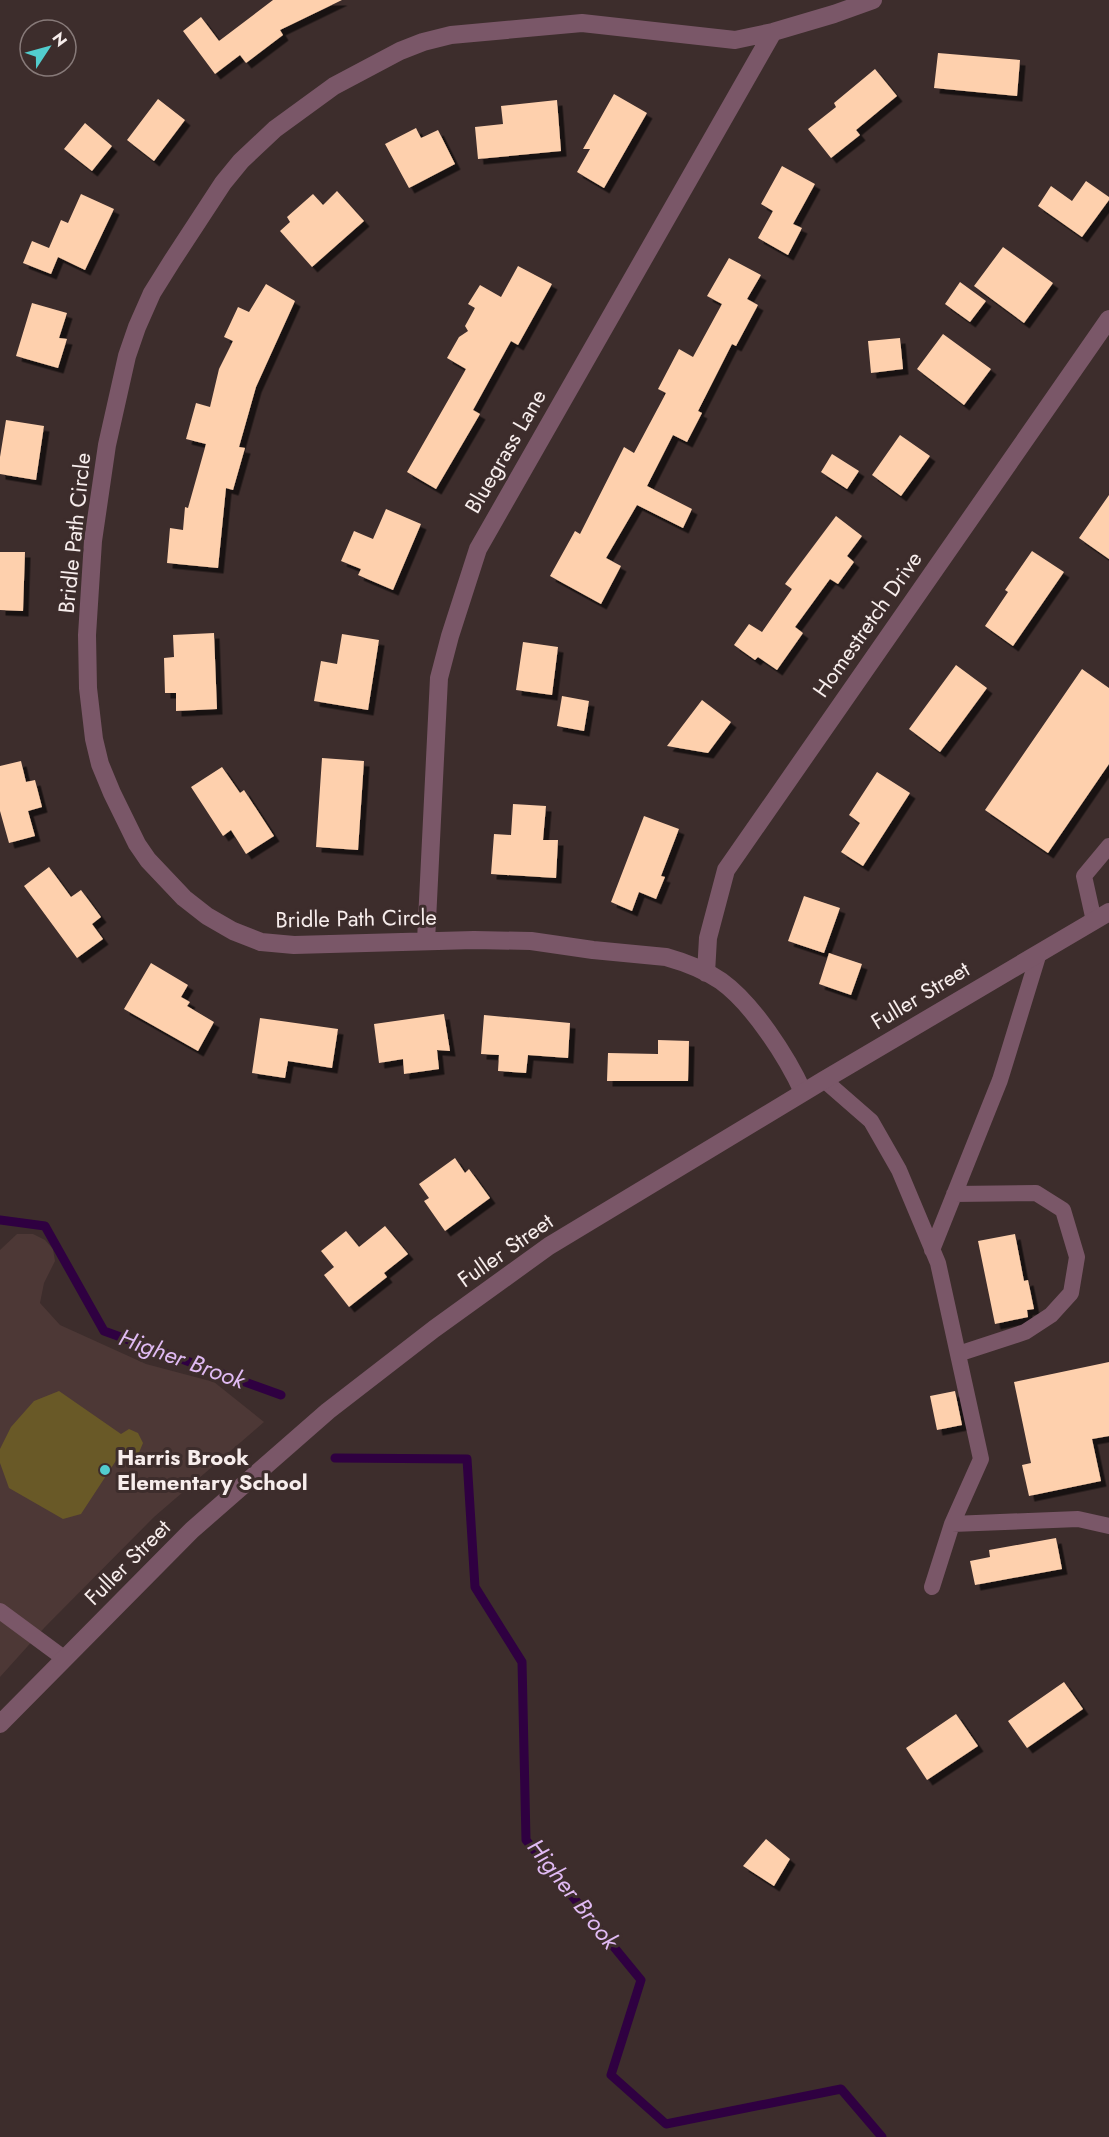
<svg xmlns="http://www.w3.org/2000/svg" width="1109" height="2137" viewBox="0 0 1109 2137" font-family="Jost,sans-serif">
	<defs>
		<filter id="shadow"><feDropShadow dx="5.5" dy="5.5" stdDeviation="0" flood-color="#0009"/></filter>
	</defs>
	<rect width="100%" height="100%" fill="#3d2d2c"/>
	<path fill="#4d3836" d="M 17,1234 L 33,1234 L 45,1240 L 53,1249 L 55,1261 L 44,1283 L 40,1303 L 60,1325 L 146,1364 L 214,1382 L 264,1422 L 154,1517 L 45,1627 L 0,1677 L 0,1250 Z"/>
	<path fill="#695927" d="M 59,1391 L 121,1434 L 129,1429 L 138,1433 L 143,1443 L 138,1455 L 119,1456 L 81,1514 L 63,1519 L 9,1488 L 0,1463 L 0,1449 L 11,1427 L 34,1401 Z"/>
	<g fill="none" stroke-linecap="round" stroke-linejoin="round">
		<path stroke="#2f0041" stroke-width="9" d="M 0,1220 L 45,1226 L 104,1331 L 281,1395
			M 335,1458 L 467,1459 L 475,1587 L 522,1662 L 526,1840 L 641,1980 L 611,2075 L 666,2124 L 841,2089 L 882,2137"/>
	</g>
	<path fill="#fed0ad" filter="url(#shadow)" d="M 273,0 L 342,0 L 280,30 L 283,35 L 246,63 L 240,55 L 215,74 L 183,31 L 201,17 L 219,41 Z
		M 938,53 L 1020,60 L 1017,96 L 934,88 Z
		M 875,69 L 897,96 L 856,130 L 860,135 L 831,158 L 808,129 L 836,107 L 834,103 Z
		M 614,94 L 647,113 L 604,188 L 577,172 L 590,149 L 583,149 Z
		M 158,99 L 185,120 L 154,161 L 127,140 Z
		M 557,100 L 561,151 L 478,159 L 475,127 L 503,124 L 501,106 Z
		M 85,123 L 112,146 L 92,171 L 64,149 Z
		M 416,128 L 421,138 L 438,130 L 455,164 L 409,188 L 385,144 Z
		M 782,166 L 815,184 L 793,224 L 802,228 L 788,255 L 758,238 L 773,211 L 761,204 Z
		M 1086,181 L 1109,197 L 1109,200 L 1082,237 L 1038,206 L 1051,186 L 1072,201 Z
		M 337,191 L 364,221 L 312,267 L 280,231 L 290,222 L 287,217 L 313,194 L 323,205 Z
		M 81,194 L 114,209 L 85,270 L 58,257 L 51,274 L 23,263 L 32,241 L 49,248 L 61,220 L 68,223 Z
		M 1003,247 L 1053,283 L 1024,323 L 974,286 Z
		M 729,258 L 761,275 L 747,299 L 758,305 L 736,346 L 732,344 L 698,411 L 702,413 L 687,442 L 673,435 L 647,486 L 692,509 L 683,528 L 637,505 L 606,558 L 621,566 L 601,604 L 550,576 L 575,531 L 580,534 L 624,447 L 634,453 L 666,393 L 658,389 L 679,349 L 693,357 L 722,304 L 707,296 Z
		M 518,266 L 552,284 L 518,345 L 511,341 L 473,410 L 480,414 L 436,489 L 407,472 L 466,369 L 447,358 L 459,337 L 468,331 L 465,326 L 475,308 L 468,304 L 480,285 L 501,297 Z
		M 960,282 L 986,301 L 970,322 L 945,304 Z
		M 266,284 L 295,301 L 256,387 L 239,447 L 245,448 L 233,490 L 226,488 L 218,568 L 167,563 L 170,528 L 183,530 L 185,507 L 188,508 L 206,444 L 186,439 L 196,403 L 210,407 L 219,369 L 233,341 L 224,337 L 238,307 L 249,312 Z
		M 32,303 L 67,313 L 59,338 L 67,339 L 58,368 L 16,356 Z
		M 943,334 L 991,369 L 964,405 L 917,369 Z
		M 900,338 L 903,369 L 871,373 L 868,341 Z
		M 6,420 L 44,426 L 36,480 L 0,474 L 0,457 Z
		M 900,435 L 930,456 L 901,496 L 872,475 Z
		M 832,454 L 859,471 L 847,489 L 821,472 Z
		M 1109,495 L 1109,559 L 1079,538 Z
		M 386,509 L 421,524 L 393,590 L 358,575 L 361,569 L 341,561 L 354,531 L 373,539 Z
		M 836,516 L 862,536 L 847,556 L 854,562 L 838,584 L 830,579 L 795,627 L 803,633 L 777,670 L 758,657 L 755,660 L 734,645 L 749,624 L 762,632 L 792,589 L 785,584 Z
		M 1032,551 L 1064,572 L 1013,646 L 985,626 L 1008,592 L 1005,590 Z
		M 0,552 L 25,552 L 23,611 L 0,610 Z
		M 214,633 L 217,709 L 176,711 L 176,693 L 165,693 L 164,658 L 174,657 L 173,635 Z
		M 342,634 L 379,640 L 368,710 L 314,701 L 321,661 L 337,664 Z
		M 523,642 L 558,647 L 552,695 L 516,690 Z
		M 956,665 L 987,688 L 940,752 L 909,729 Z
		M 1082,669 L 1109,688 L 1109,764 L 1048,853 L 985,810 Z
		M 562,696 L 589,701 L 584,731 L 557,726 Z
		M 702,700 L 731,722 L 708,753 L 667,746 Z
		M 322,758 L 364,761 L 358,850 L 316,847 Z
		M 21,761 L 26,782 L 35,780 L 42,807 L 28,811 L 35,836 L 9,843 L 0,811 L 0,766 Z
		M 222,767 L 240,793 L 244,790 L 274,836 L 246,854 L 231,830 L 223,836 L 191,787 Z
		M 877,772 L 910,793 L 863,866 L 841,852 L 860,823 L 849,815 Z
		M 513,804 L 546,806 L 543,840 L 558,840 L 556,878 L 491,874 L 494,834 L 511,835 Z
		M 644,816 L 679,829 L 661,876 L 665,877 L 656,899 L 639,892 L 632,911 L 611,902 Z
		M 49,867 L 71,897 L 81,890 L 101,917 L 92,924 L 103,939 L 77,958 L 24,886 Z
		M 804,896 L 840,908 L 824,953 L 788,941 Z
		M 829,953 L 862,964 L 851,995 L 819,984 Z
		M 151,963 L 188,985 L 181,997 L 190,1002 L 187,1006 L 214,1022 L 198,1051 L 124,1009 Z
		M 444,1014 L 450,1051 L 437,1050 L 439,1069 L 404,1074 L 403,1059 L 379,1063 L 374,1024 Z
		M 484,1015 L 570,1023 L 568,1058 L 528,1055 L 526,1073 L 498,1071 L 499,1055 L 481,1054 Z
		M 260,1018 L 338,1029 L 332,1068 L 288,1061 L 285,1078 L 252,1073 Z
		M 658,1040 L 689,1041 L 688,1081 L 607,1081 L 608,1053 L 658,1054 Z
		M 455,1158 L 465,1173 L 469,1169 L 490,1198 L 445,1231 L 424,1201 L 429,1198 L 419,1184 Z
		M 385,1226 L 408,1254 L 384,1273 L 387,1277 L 349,1307 L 324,1275 L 334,1267 L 321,1251 L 346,1231 L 359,1247 Z
		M 1015,1234 L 1024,1281 L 1028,1280 L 1034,1309 L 1027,1310 L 1028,1317 L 995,1324 L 978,1241 Z
		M 1109,1362 L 1109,1436 L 1092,1439 L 1101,1481 L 1029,1496 L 1022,1465 L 1031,1463 L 1014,1382 Z
		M 955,1391 L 962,1425 L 937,1430 L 930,1396 Z
		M 1056,1538 L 1062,1569 L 975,1585 L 970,1561 L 990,1557 L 989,1550 Z
		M 1064,1682 L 1083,1709 L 1027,1748 L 1008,1721 Z
		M 956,1714 L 978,1746 L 927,1780 L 906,1748 Z
		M 766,1839 L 790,1859 L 774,1886 L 743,1866 Z"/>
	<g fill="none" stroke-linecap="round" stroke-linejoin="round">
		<path stroke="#7a5768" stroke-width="16" d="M 1094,921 L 1084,876 L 1109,846
			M 824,1080 L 871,1121 L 899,1170 L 938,1263 L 981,1459 L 952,1524 L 932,1587
			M 954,1194 L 1036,1193 L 1063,1210 L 1077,1257 L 1071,1293 L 1051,1315 L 1025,1332 L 958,1354
			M 932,1250 L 1000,1080 L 1039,953
			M 952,1524 L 1078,1519 L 1109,1526
			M 0,1611 L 65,1659"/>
		<path stroke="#7a5768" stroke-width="18" d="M 426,941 L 439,678 L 450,636 L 478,549 L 773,32
			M 706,973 L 708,938 L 726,870 L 1109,319
			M 803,1092 C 787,1057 753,1004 721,981 C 705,970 684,962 666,957 L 593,950 L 531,941 L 474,940 L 294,945 L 261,942 L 233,931 L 207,916 L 184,898 L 148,860 L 137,844 L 112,793 L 100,764 L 94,739 L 88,688 L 87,635 L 93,541 L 107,445 L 127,356 L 137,327 L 152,293 L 172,261 L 223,183 L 241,161 L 275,129 L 334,86 L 400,51 L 423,42 L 451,35 L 582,23 L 735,40 L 773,32 L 834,14 L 873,0"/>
		<path stroke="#7a5768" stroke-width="18" d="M 0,1724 L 192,1530 L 328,1411 L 434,1329 L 549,1246 L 824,1080 L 1109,912"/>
	</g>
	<circle fill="#52cdce" stroke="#3d2d2c" stroke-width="2" cx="105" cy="1470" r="6"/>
	<g text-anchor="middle" stroke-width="6" stroke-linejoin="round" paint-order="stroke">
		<g font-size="22" fill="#f7edec" stroke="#3d2d2c">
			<text transform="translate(505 451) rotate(-60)" y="8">Bluegrass Lane</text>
			<text transform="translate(74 533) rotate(-84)" y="8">Bridle Path Circle</text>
			<text transform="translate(867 624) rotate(-55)" y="8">Homestretch Drive</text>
			<text transform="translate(356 918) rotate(-1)" y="8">Bridle Path Circle</text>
			<text transform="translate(920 995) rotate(-31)" y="8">Fuller Street</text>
			<text transform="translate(505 1250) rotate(-35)" y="8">Fuller Street</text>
			<text transform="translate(127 1562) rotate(-45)" y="8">Fuller Street</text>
		</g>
		<g font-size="22" font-weight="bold" fill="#f7edec" stroke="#3d2d2c" text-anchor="start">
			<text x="117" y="1465">Harris Brook<tspan x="117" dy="25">Elementary School</tspan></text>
		</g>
		<g font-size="24" font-style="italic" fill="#e0baf3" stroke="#3d2d2c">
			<text transform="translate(182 1359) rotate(20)" y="8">Higher Brook</text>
			<text transform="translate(573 1894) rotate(52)" y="8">Higher Brook</text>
		</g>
	</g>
	<g transform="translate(48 48) rotate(54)"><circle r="28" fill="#3d2d2c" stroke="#877a79" stroke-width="1.5"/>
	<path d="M0-4.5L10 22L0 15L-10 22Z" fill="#52cdce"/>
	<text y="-9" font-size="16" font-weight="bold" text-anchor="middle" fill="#f7edec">N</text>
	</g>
</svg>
